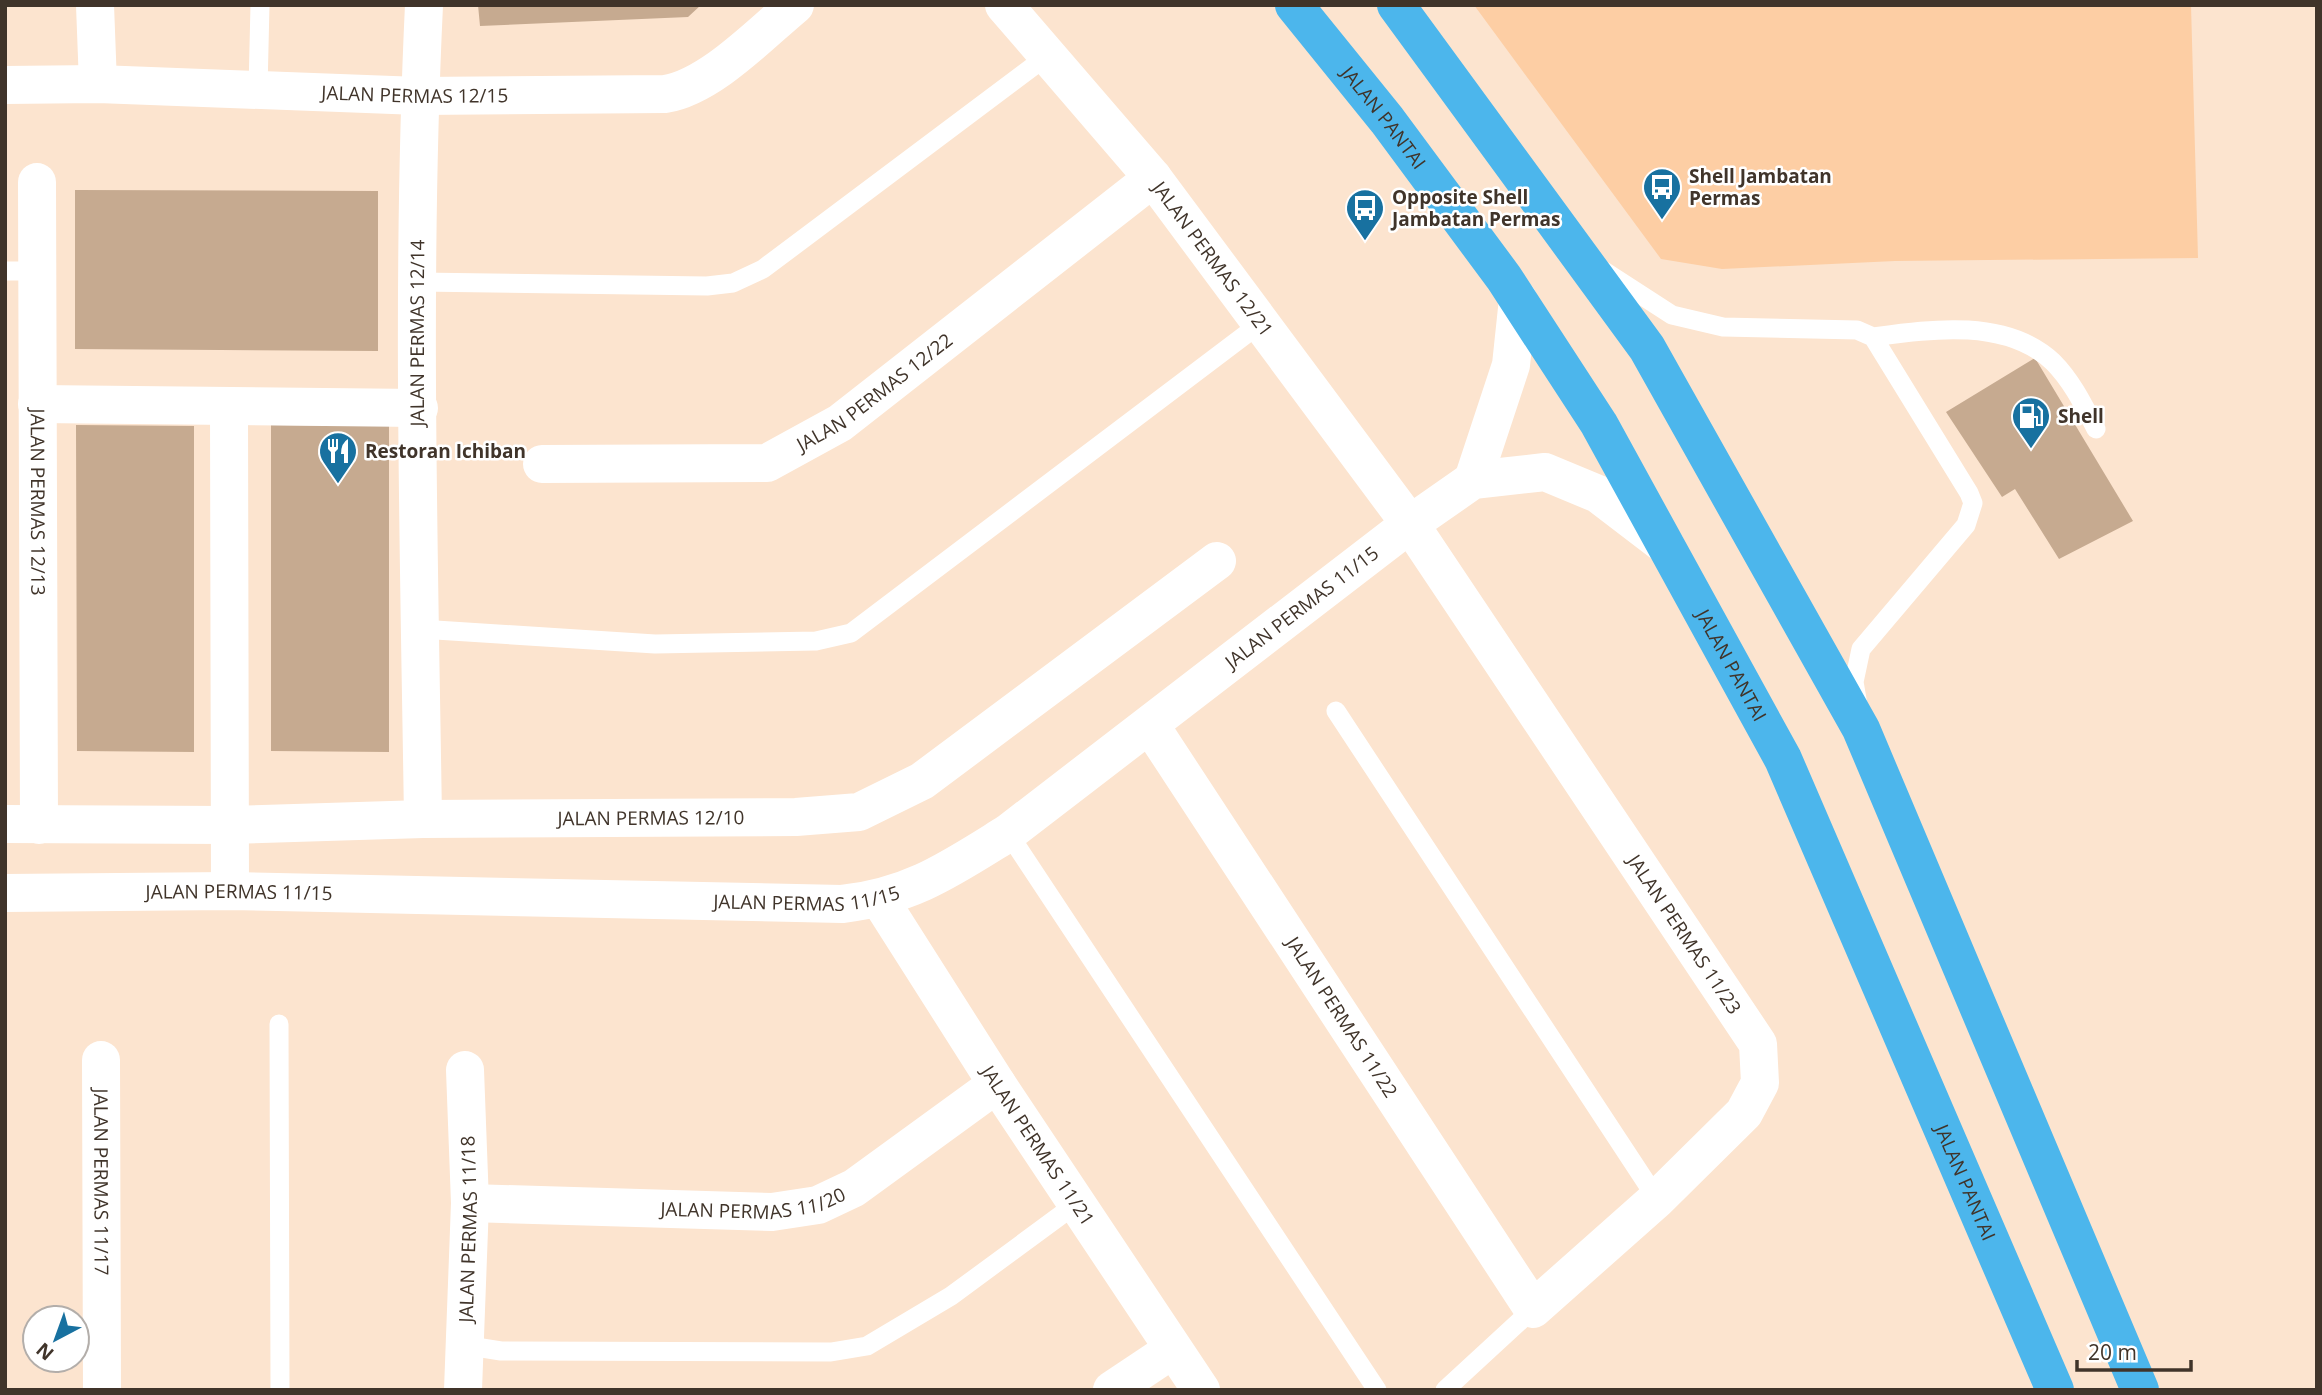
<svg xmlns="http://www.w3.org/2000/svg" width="2322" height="1395" viewBox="0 0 2322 1395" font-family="'Open Sans',sans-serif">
	<rect width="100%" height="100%" fill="#fce4cf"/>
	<path fill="#fdcea4" d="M 1474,5 L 2191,5 L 2198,258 L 1895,261 L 1722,269 L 1661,259 Z"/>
	<path fill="#c6aa90" d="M 478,5 L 701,5 L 688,17 L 480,26 Z
		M 75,190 L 378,191 L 378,351 L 75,349 Z
		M 2035,358 L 2133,521 L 2059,559 L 2015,489 L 2002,497 L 1946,412 Z
		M 76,425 L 194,426 L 194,752 L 77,751 Z
		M 271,425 L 389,426 L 389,752 L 271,751 Z"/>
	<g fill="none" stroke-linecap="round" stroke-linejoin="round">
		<path stroke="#fff" stroke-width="19" d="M 258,89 L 260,5
			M 5,271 L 38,271
			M 1604,271 L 1672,315 L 1723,327 L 1857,330 L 1873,337 L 1969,493 L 1973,503 L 1966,525 L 1861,649 L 1854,682 L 1858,705
			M 419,282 L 707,286 L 733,283 L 763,269 L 1047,56
			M 1873,337 C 1931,329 2006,318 2053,362 C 2072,381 2084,406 2096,429
			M 420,629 L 655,644 L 816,641 L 851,633 L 1261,323
			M 1336,711 L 1657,1199
			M 1008,833 L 1377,1390
			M 279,1024 L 280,1390
			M 463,1345 L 501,1351 L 831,1352 L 867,1346 L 951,1296 L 1076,1204
			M 1445,1390 L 1533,1309"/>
		<g stroke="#fff" stroke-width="38">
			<path d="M 95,5 L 98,84"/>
			<path id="s1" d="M 1004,5 L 1153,178 L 1410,524 L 1758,1044 L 1760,1083 L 1744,1113 L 1657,1199 L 1533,1309 L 1150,725"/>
			<path id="s2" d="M 5,85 L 98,84 L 419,96 L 665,94 C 710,87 760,34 795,5"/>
			<path id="s3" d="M 37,182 L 39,825"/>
			<path d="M 37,404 L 419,408"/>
			<path d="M 229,408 L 230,891"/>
			<path id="s4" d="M 542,464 L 767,463 L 840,423 L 1153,178"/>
			<path d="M 1473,480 L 1511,365 L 1518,299"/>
			<path id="s5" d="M 423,819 C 419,548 411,276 424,5"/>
			<path id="s6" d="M 5,824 L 229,825 L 423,819 L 796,817 L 859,812 L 922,781 L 1217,561"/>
			<path id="s7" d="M 5,893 L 230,891 L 842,904 C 912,896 950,869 1008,833 L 1410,524 L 1473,480 L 1545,472 L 1598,494 L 1666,546"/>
			<path id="s8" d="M 880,900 L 997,1084 L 1201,1390"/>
			<path id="s9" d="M 101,1060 L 102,1390"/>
			<path id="s10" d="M 470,1203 L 772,1212 L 818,1205 L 854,1188 L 997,1084"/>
			<path id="s11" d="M 463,1390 L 470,1203 L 465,1070"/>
			<path d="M 1112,1390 L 1172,1350"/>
		</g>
		<g stroke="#4cb6ec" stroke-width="38">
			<path id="s12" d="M 1294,5 L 1387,120 L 1504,278 L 1599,424 L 1783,759 L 2055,1390"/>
			<path d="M 1396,5 L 1647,348 L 1861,729 L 2140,1390"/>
		</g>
	</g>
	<defs>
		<symbol id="bus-pin" viewBox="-11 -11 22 30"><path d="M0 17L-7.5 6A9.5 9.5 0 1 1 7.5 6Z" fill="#1871a0" stroke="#fff"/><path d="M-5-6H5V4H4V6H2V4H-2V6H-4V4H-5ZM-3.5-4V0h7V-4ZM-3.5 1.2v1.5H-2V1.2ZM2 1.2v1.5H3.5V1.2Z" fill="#fff"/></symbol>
		<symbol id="fuel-pin" viewBox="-11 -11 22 30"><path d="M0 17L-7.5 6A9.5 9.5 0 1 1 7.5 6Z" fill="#1871a0" stroke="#fff"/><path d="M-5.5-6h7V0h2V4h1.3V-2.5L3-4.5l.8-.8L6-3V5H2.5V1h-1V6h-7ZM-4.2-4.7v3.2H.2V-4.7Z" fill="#fff"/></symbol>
		<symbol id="restaurant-pin" viewBox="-11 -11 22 30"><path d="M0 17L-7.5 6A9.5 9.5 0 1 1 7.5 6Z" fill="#1871a0" stroke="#fff"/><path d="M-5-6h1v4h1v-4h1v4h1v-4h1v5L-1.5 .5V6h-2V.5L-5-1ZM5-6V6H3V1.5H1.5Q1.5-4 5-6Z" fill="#fff"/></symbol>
	</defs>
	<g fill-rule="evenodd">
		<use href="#bus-pin" x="1640" y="165" width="44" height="60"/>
		<use href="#bus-pin" x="1343" y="186" width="44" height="60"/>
		<use href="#fuel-pin" x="2009" y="394" width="44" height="60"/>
		<use href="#restaurant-pin" x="316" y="429" width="44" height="60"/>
	</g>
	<g text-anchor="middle" stroke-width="5" stroke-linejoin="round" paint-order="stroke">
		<g font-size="19" fill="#40342a" stroke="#fff">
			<text dy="7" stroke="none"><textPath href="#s2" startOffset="410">JALAN PERMAS 12/15</textPath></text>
			<text dy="7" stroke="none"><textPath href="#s12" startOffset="144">JALAN PANTAI</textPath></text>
			<text dy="7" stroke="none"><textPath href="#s1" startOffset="329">JALAN PERMAS 12/21</textPath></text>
			<text dy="7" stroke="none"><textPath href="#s5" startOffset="486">JALAN PERMAS 12/14</textPath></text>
			<text dy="7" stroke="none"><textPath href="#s4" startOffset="354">JALAN PERMAS 12/22</textPath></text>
			<text dy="7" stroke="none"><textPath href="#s3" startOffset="320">JALAN PERMAS 12/13</textPath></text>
			<text dy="7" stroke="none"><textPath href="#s7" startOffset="1390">JALAN PERMAS 11/15</textPath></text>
			<text dy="7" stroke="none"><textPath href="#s12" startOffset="794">JALAN PANTAI</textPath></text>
			<text dy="7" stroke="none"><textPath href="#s6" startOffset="646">JALAN PERMAS 12/10</textPath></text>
			<text dy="7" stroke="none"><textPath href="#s7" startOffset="234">JALAN PERMAS 11/15</textPath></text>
			<text dy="7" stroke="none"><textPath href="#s7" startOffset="802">JALAN PERMAS 11/15</textPath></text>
			<text dy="7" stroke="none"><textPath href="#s1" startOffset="1153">JALAN PERMAS 11/23</textPath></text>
			<text transform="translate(1342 1017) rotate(57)" y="7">JALAN PERMAS 11/22</text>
			<text dy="7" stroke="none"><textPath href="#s8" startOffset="292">JALAN PERMAS 11/21</textPath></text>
			<text dy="7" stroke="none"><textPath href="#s12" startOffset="1362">JALAN PANTAI</textPath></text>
			<text dy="7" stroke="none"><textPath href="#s9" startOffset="122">JALAN PERMAS 11/17</textPath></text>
			<text dy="7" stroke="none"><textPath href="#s10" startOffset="284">JALAN PERMAS 11/20</textPath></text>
			<text dy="7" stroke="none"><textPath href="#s11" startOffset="161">JALAN PERMAS 11/18</textPath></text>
		</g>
		<g font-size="19" font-weight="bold" fill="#40342a" stroke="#fff" text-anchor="start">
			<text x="1689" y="183">Shell Jambatan<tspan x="1689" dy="22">Permas</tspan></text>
			<text x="1392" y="204">Opposite Shell<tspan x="1392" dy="22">Jambatan Permas</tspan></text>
			<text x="2058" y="423">Shell</text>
			<text x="365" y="458">Restoran Ichiban</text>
		</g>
	</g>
	<rect width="2322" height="1395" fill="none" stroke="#40342a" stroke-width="14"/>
	<g transform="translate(56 1339) rotate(221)"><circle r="33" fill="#ffffff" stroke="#b3aeaa" stroke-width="2"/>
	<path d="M0-5L12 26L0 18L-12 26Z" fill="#1871a0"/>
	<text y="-10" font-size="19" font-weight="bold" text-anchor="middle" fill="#40342a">N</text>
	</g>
	<path d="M2077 1360v10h114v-10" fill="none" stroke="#40342a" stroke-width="3.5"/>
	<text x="2088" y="1360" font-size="21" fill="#40342a" stroke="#ffffff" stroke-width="5" paint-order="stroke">20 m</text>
</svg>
